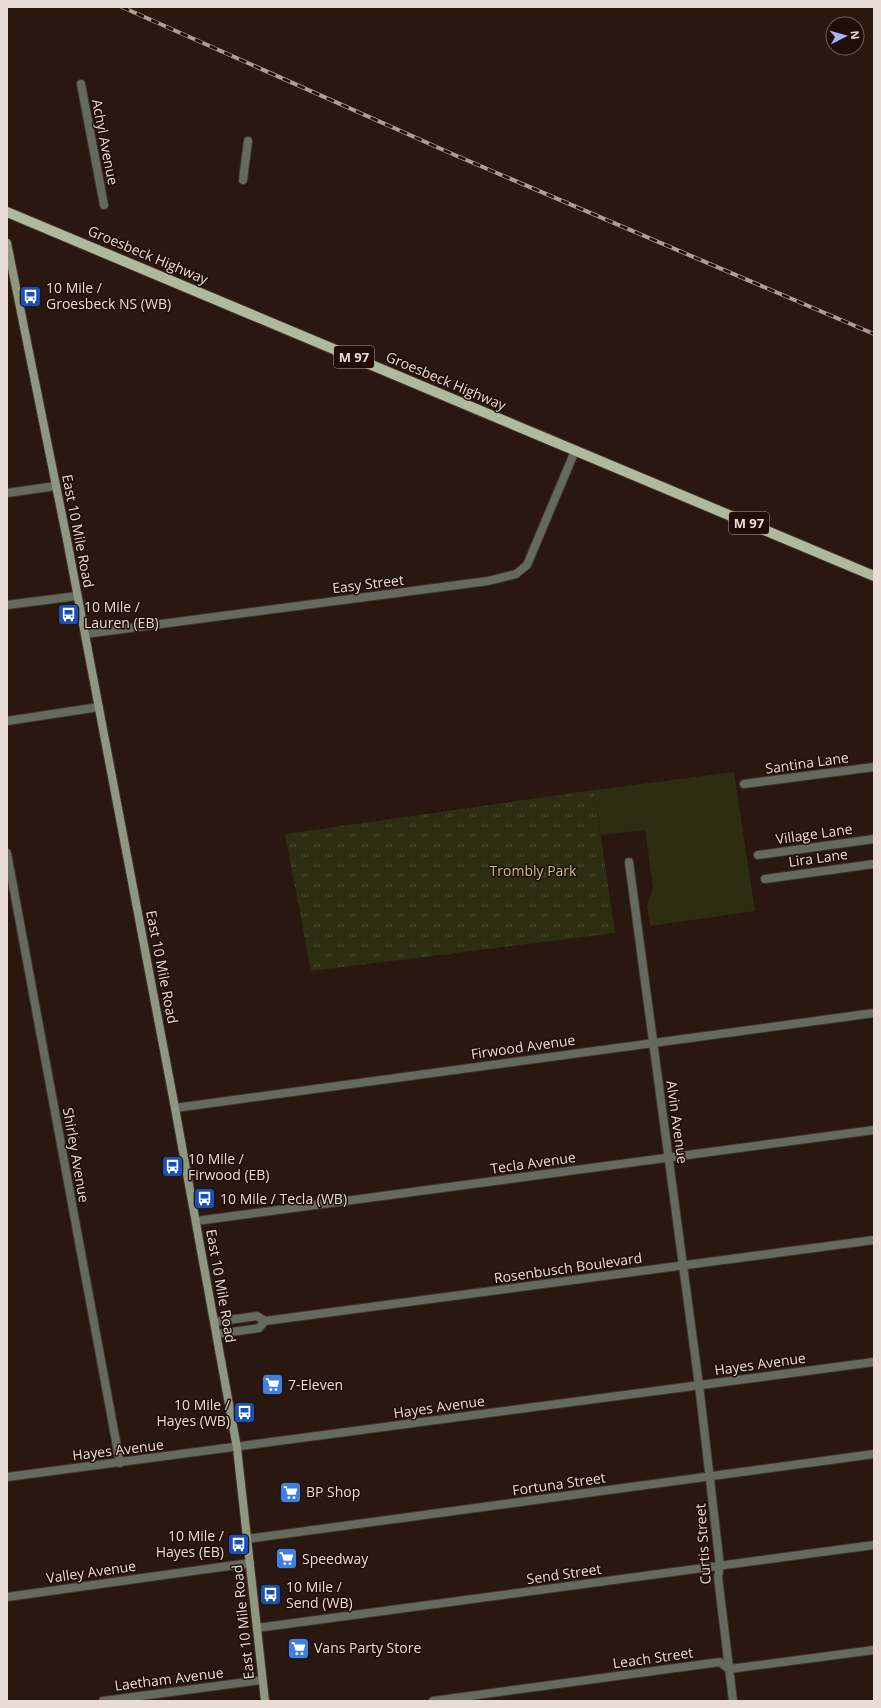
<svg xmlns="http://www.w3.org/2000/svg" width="881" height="1708" viewBox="0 0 881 1708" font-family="'Open Sans',sans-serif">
	<defs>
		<pattern id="park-tufts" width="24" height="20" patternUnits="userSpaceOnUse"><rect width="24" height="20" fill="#2c2d11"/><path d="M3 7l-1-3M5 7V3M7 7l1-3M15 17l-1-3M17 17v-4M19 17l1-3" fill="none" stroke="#4b4b33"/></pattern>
	</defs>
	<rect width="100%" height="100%" fill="#2a170f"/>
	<path fill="#2c2d11" d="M 734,772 L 755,911 L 650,926 L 647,906 L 653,888 L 645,830 L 601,835 L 594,790 Z"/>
	<path fill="url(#park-tufts)" d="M 594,790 L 615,933 L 311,971 L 285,834 Z"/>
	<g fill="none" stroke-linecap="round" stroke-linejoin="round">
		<defs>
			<path id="minor" d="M 81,84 L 104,205
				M 243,180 L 248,141
				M 7,493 L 56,486
				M 7,605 L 77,596
				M 85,634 L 488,581 L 516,574 L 527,565 L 575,451
				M 7,721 L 99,707
				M 744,784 L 874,767
				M 7,853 L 120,1463
				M 758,855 L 874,839
				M 629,862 L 699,1385 L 720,1566 L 718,1577 L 733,1701
				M 765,879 L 874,864
				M 175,1108 L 874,1013
				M 196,1221 L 874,1130
				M 265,1321 L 874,1240
				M 215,1322 L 257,1316 L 265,1321 L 259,1328 L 217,1334
				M 247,1539 L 874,1454
				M 7,1597 L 250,1563
				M 257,1628 L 874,1545
				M 103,1701 L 262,1680
				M 433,1701 L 720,1662 L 729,1669 L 874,1650"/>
			<path id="tertiary" d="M 7,1477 L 874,1362"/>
			<path id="secondary" d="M 7,243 L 67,540 L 175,1108 L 237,1448 L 265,1701"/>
			<path id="primary" d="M 7,212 L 874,576"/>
		</defs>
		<use href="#minor" stroke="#45332b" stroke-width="10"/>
		<use href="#tertiary" stroke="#45332b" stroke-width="10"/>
		<use href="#secondary" stroke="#45332b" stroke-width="10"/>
		<use href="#primary" stroke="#45332b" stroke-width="12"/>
		<use href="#minor" stroke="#646a5d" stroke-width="8"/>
		<use href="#tertiary" stroke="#646a5d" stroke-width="8"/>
		<use href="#secondary" stroke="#8e9782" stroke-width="8"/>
		<use href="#primary" stroke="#aeb99e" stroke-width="10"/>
		<defs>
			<path id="rail" d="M 122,7 L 457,156 L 874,334"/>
		</defs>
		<use href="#rail" stroke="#ac9d96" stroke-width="4"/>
		<use href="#rail" stroke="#200e06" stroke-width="2.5" stroke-dasharray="8" stroke-linecap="butt"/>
	</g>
	<defs>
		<symbol id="bus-square" viewBox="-11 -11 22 22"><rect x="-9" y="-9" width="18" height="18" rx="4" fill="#1a4fb4" stroke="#200e06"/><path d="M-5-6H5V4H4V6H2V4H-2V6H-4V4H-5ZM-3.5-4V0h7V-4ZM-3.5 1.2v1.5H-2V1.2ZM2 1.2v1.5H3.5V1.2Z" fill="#fff"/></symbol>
		<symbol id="supermarket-square" viewBox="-11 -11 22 22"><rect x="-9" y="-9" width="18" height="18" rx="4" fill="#3f7fe0" stroke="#200e06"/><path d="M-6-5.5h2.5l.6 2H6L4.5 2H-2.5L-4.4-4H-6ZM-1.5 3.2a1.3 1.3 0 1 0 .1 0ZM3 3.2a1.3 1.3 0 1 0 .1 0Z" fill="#fff"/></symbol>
	</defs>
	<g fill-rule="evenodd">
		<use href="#bus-square" x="18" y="284" width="25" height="25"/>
		<use href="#bus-square" x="56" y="602" width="25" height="25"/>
		<use href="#bus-square" x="160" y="1154" width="25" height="25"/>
		<use href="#bus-square" x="192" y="1186" width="25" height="25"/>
		<use href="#supermarket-square" x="260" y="1372" width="25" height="25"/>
		<use href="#bus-square" x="232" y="1400" width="25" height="25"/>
		<use href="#supermarket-square" x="278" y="1480" width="25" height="25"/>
		<use href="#bus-square" x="226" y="1532" width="25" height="25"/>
		<use href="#supermarket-square" x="274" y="1546" width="25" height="25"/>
		<use href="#bus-square" x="258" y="1582" width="25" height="25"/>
		<use href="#supermarket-square" x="286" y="1636" width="25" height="25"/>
	</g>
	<g text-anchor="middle" stroke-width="3" stroke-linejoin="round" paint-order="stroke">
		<g fill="#200e06" stroke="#ad9e98" stroke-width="1">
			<rect x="334" y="346" width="40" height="22" rx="3"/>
			<rect x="729" y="512" width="40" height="22" rx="3"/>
		</g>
		<g font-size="13" font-weight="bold" fill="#e9dcd6">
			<text x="354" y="362">M 97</text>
			<text x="749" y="528">M 97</text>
		</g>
		<g font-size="14" fill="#e9dcd6" stroke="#200e06">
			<text transform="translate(105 142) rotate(79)" y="5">Achyl Avenue</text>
			<text transform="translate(148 255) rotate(23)" y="5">Groesbeck Highway</text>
			<text transform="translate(446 381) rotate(23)" y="5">Groesbeck Highway</text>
			<text transform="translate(78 531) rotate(79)" y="5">East 10 Mile Road</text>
			<text transform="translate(368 584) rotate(-7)" y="5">Easy Street</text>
			<text transform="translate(807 763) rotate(-8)" y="5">Santina Lane</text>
			<text transform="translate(814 834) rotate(-8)" y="5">Village Lane</text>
			<text transform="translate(818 858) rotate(-8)" y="5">Lira Lane</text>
			<text transform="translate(162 967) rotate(79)" y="5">East 10 Mile Road</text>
			<text transform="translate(523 1047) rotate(-8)" y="5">Firwood Avenue</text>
			<text transform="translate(677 1122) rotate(82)" y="5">Alvin Avenue</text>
			<text transform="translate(76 1155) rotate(80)" y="5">Shirley Avenue</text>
			<text transform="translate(533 1163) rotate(-8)" y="5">Tecla Avenue</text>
			<text transform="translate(568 1268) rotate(-8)" y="5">Rosenbusch Boulevard</text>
			<text transform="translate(221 1286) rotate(80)" y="5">East 10 Mile Road</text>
			<text transform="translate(760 1364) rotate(-8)" y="5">Hayes Avenue</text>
			<text transform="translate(439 1407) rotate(-8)" y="5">Hayes Avenue</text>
			<text transform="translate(118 1450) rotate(-7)" y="5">Hayes Avenue</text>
			<text transform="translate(559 1484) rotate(-8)" y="5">Fortuna Street</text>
			<text transform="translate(703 1544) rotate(-94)" y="5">Curtis Street</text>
			<text transform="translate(91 1572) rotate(-8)" y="5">Valley Avenue</text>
			<text transform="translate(564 1574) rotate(-8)" y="5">Send Street</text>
			<text transform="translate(243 1622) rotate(-96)" y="5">East 10 Mile Road</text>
			<text transform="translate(653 1658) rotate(-8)" y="5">Leach Street</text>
			<text transform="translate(169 1679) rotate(-7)" y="5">Laetham Avenue</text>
		</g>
		<g font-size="14" fill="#e9dcd6" stroke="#200e06" text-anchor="start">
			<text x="46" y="293">10 Mile /<tspan x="46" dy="16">Groesbeck NS (WB)</tspan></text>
			<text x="84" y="612">10 Mile /<tspan x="84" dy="16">Lauren (EB)</tspan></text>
			<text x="188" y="1164">10 Mile /<tspan x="188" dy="16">Firwood (EB)</tspan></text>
			<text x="220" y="1204">10 Mile / Tecla (WB)</text>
			<text x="288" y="1390">7-Eleven</text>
			<text x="230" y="1410" text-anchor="end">10 Mile /<tspan x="230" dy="16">Hayes (WB)</tspan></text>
			<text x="306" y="1497">BP Shop</text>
			<text x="224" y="1541" text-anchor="end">10 Mile /<tspan x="224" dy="16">Hayes (EB)</tspan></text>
			<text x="302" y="1564">Speedway</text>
			<text x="286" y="1592">10 Mile /<tspan x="286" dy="16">Send (WB)</tspan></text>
			<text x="314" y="1653">Vans Party Store</text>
		</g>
		<g font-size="14" fill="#c0c48a" stroke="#200e06">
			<text x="533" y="876">Trombly Park</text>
		</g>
	</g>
	<rect width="881" height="1708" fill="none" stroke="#e9dcd6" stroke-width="16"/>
	<g transform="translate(845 36) rotate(84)"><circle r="19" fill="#200e06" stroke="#706059"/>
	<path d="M0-3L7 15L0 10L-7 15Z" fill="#a5b1fc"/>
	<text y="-6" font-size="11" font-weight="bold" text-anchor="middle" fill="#e9dcd6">N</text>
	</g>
</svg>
